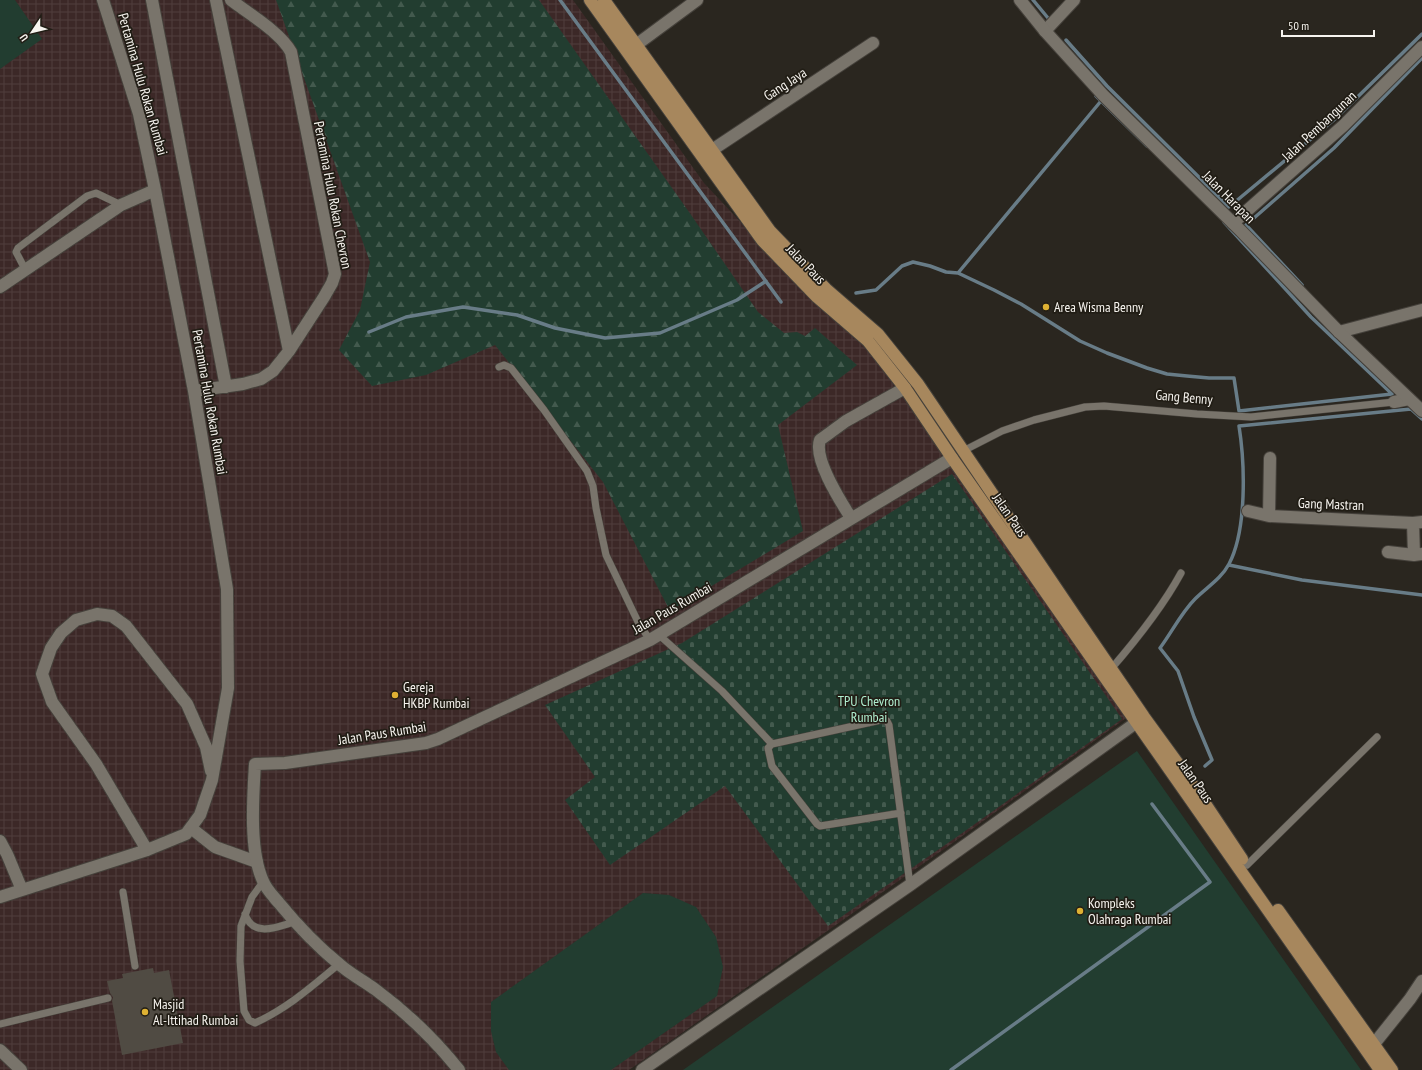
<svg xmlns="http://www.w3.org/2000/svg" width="1422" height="1070" viewBox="0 0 1422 1070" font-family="'PT Sans Narrow',sans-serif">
	<defs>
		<pattern id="industrial-grid" width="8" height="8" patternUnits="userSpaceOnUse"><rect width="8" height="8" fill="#3c2827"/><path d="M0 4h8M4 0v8" fill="none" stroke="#4f3d3c"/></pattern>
		<pattern id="forest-firs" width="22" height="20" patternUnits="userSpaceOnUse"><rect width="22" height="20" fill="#223d30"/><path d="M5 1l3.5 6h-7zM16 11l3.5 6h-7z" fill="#435a4e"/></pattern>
		<pattern id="cemetery-stones" width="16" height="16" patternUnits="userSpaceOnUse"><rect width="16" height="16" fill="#223d30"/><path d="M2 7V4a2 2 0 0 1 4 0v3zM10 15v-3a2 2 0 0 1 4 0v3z" fill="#435a4e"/></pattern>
	</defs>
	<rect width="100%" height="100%" fill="#2a261f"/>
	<path fill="url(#industrial-grid)" d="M 0,0 L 573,0 L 704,183 L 780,264 L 867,340 L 1126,718 L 954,842 L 629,1070 L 0,1070 Z"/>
	<path fill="url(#forest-firs)" d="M 276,0 L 539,0 L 689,212 L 758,312 L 784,333 L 797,332 L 805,336 L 815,328 L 857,365 L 778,425 L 803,531 L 670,611 L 603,482 L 495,345 L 426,375 L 372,386 L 339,350 L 360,310 L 370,262 Z"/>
	<path fill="url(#cemetery-stones)" d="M 952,474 L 1122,719 L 958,836 L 828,926 L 725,786 L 610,865 L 565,800 L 595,777 L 545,705 L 682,643 Z"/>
	<path fill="#223d30" d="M 0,0 L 15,0 L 42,39 L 0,69 Z
		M 1137,751 L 1361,1070 L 683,1070 Z
		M 643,893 L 669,895 L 696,907 L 716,937 L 723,967 L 717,996 L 611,1070 L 509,1070 L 496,1052 L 491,1031 L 491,1002 Z"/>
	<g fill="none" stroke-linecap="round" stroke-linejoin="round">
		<path stroke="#687c87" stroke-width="3.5" d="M 560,0 L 781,302
			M 1033,0 L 1048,18
			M 1066,40 L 1107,86 L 1229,207 L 1335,119 L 1422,34
			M 1096,96 L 1147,146
			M 1224,222 L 1311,317 L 1392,394
			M 958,273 L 1101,101
			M 1302,285 L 1246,225 L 1334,148 L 1422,58
			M 856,293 L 876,290 L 902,266 L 913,262 L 930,266 L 946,272 L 958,273 L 994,290 L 1021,304 L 1080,341 L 1107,353 L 1147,368 L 1167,374 L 1187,376 L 1209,378 L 1234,378 L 1239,411 L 1392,394
			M 369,332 L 406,317 L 463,307 L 517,315 L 555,328 L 605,338 L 660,333 L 737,300 L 766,281
			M 1229,565 L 1302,580 L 1422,595
			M 1205,766 L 1212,760 L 1194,717 L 1178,671 L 1160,648 C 1172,632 1181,613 1195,599 C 1207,587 1221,579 1229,564 C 1247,530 1245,464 1239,426 L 1411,409 L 1422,419
			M 951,1070 L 1210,882 L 1152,804"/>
	</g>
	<path fill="#504b43" d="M 153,968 L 154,973 L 169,970 L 183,1043 L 122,1055 L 112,1001 L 113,997 L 110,993 L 107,981 L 123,978 L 122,974 Z"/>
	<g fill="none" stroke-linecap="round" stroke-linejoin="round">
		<defs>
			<path id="lane" d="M 25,269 L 16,252 L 18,248 L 87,196 L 96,193 L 121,205
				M 499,367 L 504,365 L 511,368 L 544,410 L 587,471 L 593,486 L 596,508 L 606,555 L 639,624 L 650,640
				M 963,451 L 1002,431 L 1034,420 L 1085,407 L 1104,406 L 1197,414 L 1251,417 L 1394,402
				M 659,635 L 722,691 L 772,744
				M 1111,669 C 1137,639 1162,608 1181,573
				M 901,813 L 820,826 L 817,824 L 772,766 L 768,748 L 772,744 L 881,720 L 887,721 L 889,725 L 910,885
				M 1247,865 L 1377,737
				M 263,882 L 252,897 L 241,926 L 240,961 L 244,1011 L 249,1020 L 255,1023 C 288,1008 311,987 339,964
				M 123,892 L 135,966
				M 245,914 C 253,938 277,927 294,922
				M 0,1024 L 108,998"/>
			<path id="street" d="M 152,0 L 226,387
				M 216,0 L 289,351
				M 1045,31 L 1074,0
				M 636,45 L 697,0
				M 712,150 L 873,43
				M 1233,223 L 1343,126 L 1422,47
				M 0,287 L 121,205 L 155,190
				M 1339,332 L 1422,310
				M 194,391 L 243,384 L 261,379 L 273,371 L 289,351 L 324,297 L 332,283 L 335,274 L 291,52 C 280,32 249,14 231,0
				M 1394,402 L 1409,399
				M 1248,511 L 1269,516 L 1413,523 L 1422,522
				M 1269,516 L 1270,458
				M 851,518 C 841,502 813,459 820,440 L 846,421 L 905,388
				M 1413,523 L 1414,555
				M 1388,552 L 1414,555 L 1422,554
				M 191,828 L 215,847 L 257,862
				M 0,841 L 7,854 L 22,890
				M 147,850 L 96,764 L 52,702 L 42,674 L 51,648 L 61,633 L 76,620 L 97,614 L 112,616 L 126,626 L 187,704 L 206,747 L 211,771
				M 0,897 L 147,850 L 186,834 L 200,815 L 212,780 L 228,688 L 227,589 L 194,391 L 155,190 L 139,114 L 103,0
				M 1374,1044 L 1410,999 L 1422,981
				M 0,1050 L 21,1070"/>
			<path id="secondary" d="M 1020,0 L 1045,31 L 1103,95 L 1241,231 L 1339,332 L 1422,411
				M 459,1070 C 435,1040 407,1013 376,990 C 364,981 350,974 339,964 C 317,946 297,925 279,903 C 274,897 266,889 263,881 C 249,851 253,797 255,764 L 285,763 L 426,743 L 438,739 L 650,640 L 952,458
				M 642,1070 L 910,885 L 1137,722"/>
			<path id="primary" d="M 590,0 L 762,240 L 817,297 L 868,341 L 905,388 L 952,458 L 1104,676 L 1380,1070
				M 604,0 L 770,231 L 826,289 L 878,334 L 918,384 L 1075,616 L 1144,717 L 1184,772 L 1242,859
				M 1278,910 L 1392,1070"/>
		</defs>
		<use href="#lane" stroke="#45413b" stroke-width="8"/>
		<use href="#street" stroke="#45413b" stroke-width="14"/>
		<use href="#secondary" stroke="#45413b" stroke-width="14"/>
		<use href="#primary" stroke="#45413b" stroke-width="14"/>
		<use href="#lane" stroke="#79746b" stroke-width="7"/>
		<use href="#street" stroke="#79746b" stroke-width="12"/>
		<use href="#secondary" stroke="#79746b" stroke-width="12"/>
		<use href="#primary" stroke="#a7875d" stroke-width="12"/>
	</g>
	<g fill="#deb133" stroke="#211d15" stroke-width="1.5">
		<circle cx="1046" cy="307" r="4"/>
		<circle cx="395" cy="695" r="4"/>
		<circle cx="1080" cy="911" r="4"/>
		<circle cx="145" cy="1012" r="4"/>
	</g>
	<g text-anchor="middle" stroke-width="3.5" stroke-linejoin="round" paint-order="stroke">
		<g font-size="14" fill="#f7f4ef" stroke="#211d15">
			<text transform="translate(143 84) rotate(74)" y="5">Pertamina Hulu Rokan Rumbai</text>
			<text transform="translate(785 84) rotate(-33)" y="5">Gang Jaya</text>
			<text transform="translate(1319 126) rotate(-43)" y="5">Jalan Pembangunan</text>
			<text transform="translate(333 195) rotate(79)" y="5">Pertamina Hulu Rokan Chevron</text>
			<text transform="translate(1229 197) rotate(45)" y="5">Jalan Harapan</text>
			<text transform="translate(806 264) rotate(46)" y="5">Jalan Paus</text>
			<text transform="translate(1184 397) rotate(5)" y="5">Gang Benny</text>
			<text transform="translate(210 402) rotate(80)" y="5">Pertamina Hulu Rokan Rumbai</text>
			<text transform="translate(1331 504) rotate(2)" y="5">Gang Mastran</text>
			<text transform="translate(1010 515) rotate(55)" y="5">Jalan Paus</text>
			<text transform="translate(672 608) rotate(-30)" y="5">Jalan Paus Rumbai</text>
			<text transform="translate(382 733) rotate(-9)" y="5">Jalan Paus Rumbai</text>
			<text transform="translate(1196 781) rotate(55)" y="5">Jalan Paus</text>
		</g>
		<g font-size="14" fill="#f7f4ef" stroke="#211d15" text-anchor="start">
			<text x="1054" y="312">Area Wisma Benny</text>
			<text x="403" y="692">Gereja<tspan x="403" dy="16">HKBP Rumbai</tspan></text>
			<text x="1088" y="908">Kompleks<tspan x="1088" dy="16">Olahraga Rumbai</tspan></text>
			<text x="153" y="1009">Masjid<tspan x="153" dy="16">Al-Ittihad Rumbai</tspan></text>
		</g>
		<g font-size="14" fill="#afeecf" stroke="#211d15">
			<text x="869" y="706">TPU Chevron<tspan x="869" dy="16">Rumbai</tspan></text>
		</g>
	</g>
	<g transform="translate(32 32) rotate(235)" stroke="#211d15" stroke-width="3" paint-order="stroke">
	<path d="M0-3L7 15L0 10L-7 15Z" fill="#f7f4ef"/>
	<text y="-6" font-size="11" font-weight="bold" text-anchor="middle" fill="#f7f4ef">U</text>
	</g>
	<path d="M1282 30v6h92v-6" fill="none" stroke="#f7f4ef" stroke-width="2"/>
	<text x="1288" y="30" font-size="12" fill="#f7f4ef" stroke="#211d15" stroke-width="3" paint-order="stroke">50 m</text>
</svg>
